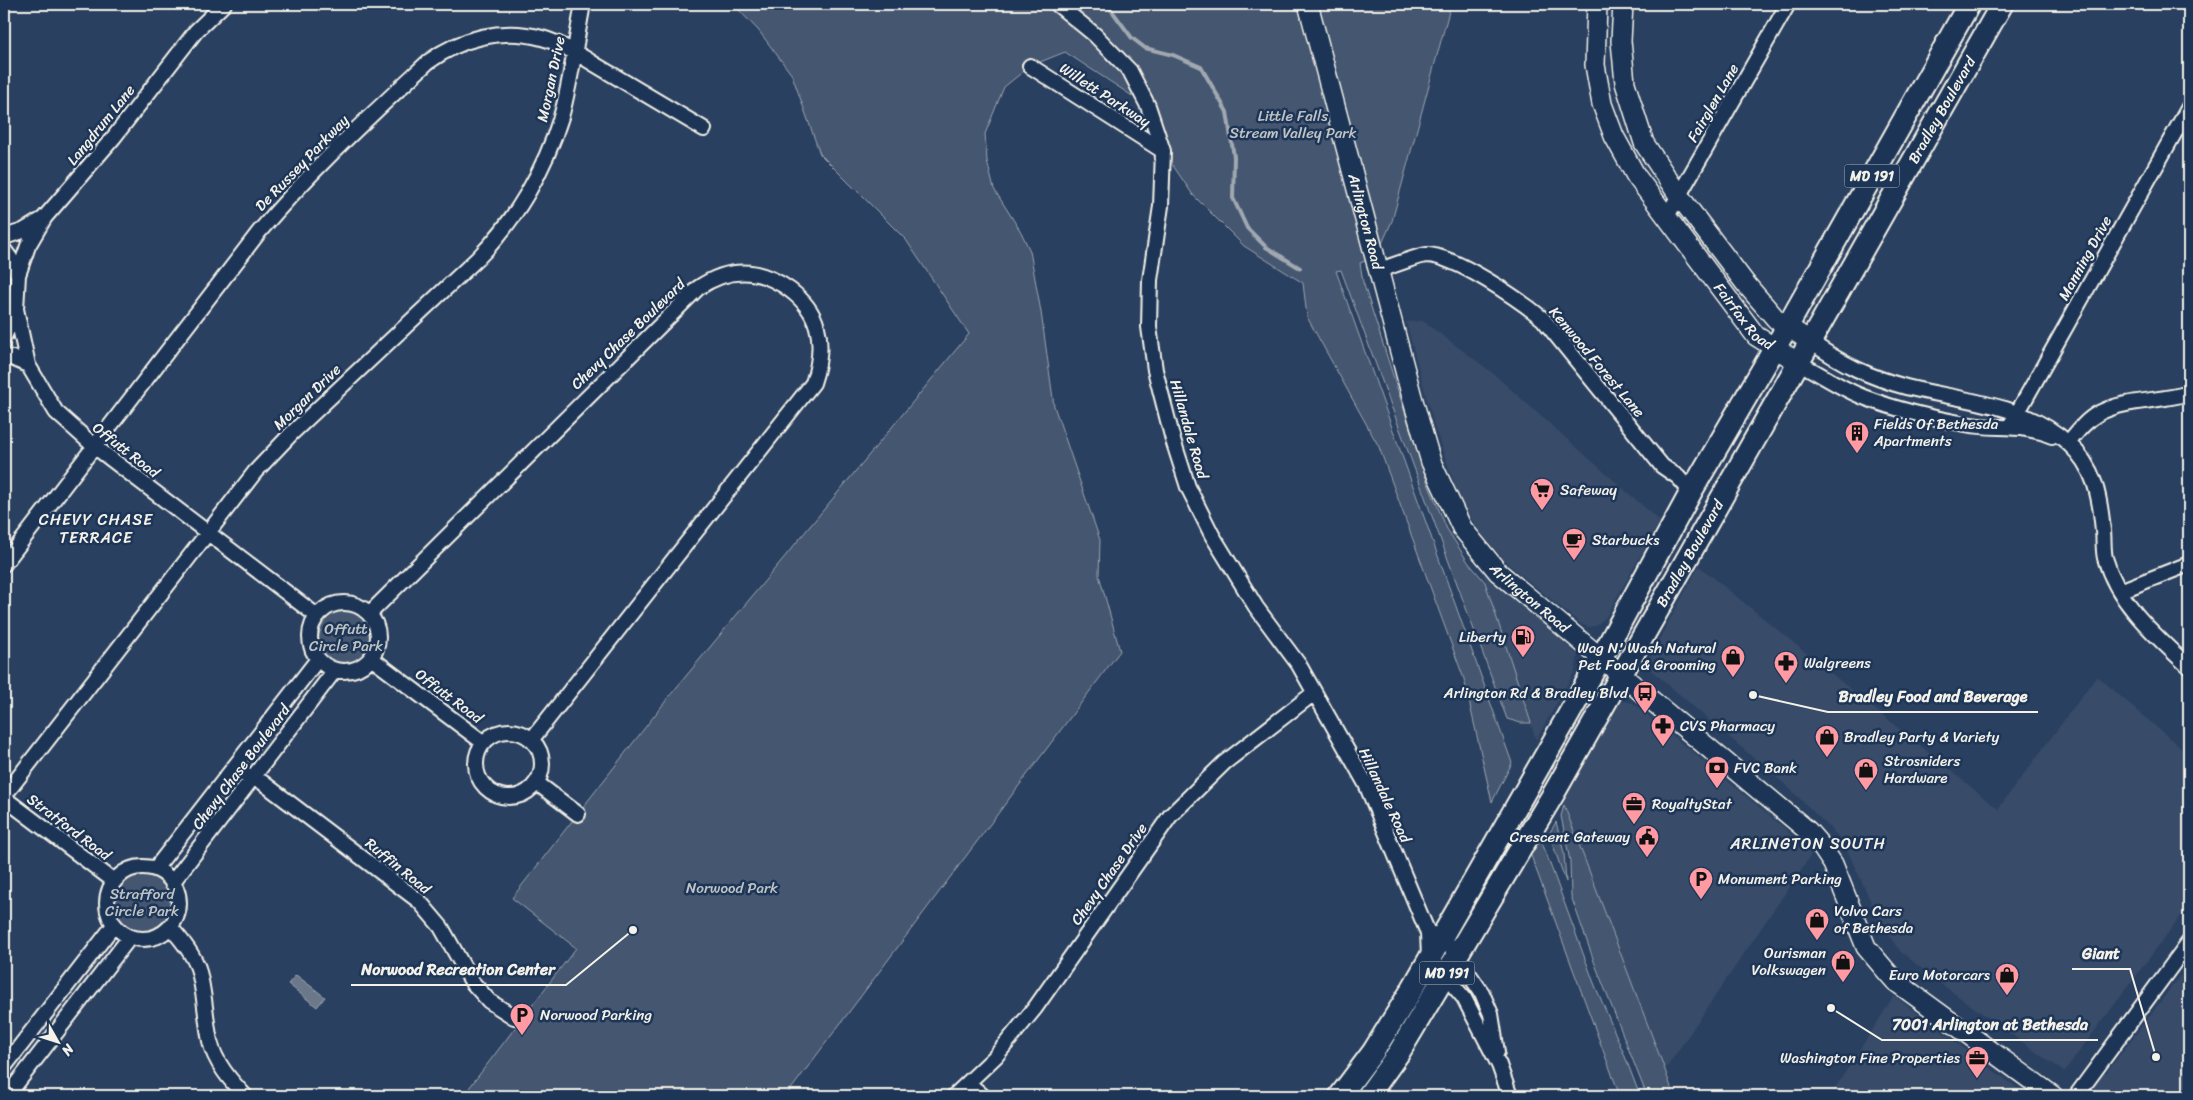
<svg xmlns="http://www.w3.org/2000/svg" width="2193" height="1100" viewBox="0 0 2193 1100" font-family="Sriracha,sans-serif">
	<rect width="100%" height="100%" fill="#2a4060"/>
	<filter id="ink" filterUnits="userSpaceOnUse"><feTurbulence type="fractalNoise" baseFrequency=".02" numOctaves="2"/><feDisplacementMap in="SourceGraphic" scale="10" xChannelSelector="R" yChannelSelector="G"/><feConvolveMatrix kernelMatrix="1 2 1 2 8 2 1 2 1" color-interpolation-filters="sRGB"/></filter>
	<g filter="url(#ink)">
		<path fill="#374c69" d="M 1423,321 L 1490,371 L 1660,521 L 1606,617 L 1596,626 L 1588,627 L 1581,624 L 1508,564 L 1483,536 L 1472,520 L 1458,494 L 1435,429 L 1406,322 Z
			M 1699,566 L 1998,809 L 2097,676 L 2189,755 L 2189,905 L 2064,1072 L 1937,981 L 1901,952 L 1891,939 L 1875,911 L 1849,854 L 1837,835 L 1790,789 L 1645,665 Z
			M 1482,567 L 1578,655 L 1575,671 L 1536,740 L 1489,598 Z
			M 1624,701 L 1633,703 L 1729,782 L 1781,825 L 1811,855 L 1665,1070 L 1561,798 L 1614,706 Z
			M 2189,964 L 2189,1096 L 2090,1096 L 2094,1082 L 2102,1071 L 2106,1073 Z
			M 1894,996 L 1997,1073 L 2028,1096 L 1830,1096 Z"/>
		<path fill="#445771" stroke="#9ca4ac" d="M 733,4 L 1451,4 L 1392,221 L 1376,257 L 1360,263 L 1363,282 L 1427,481 L 1447,529 L 1468,562 L 1485,582 L 1531,723 L 1521,723 L 1507,719 L 1341,270 L 1336,271 L 1512,763 L 1492,802 L 1464,679 L 1379,447 L 1307,317 L 1303,283 L 1244,246 L 1193,195 L 1163,151 L 1146,105 L 1065,52 L 1030,66 L 1004,87 L 985,134 L 987,161 L 994,189 L 1021,232 L 1030,251 L 1041,312 L 1054,406 L 1100,540 L 1099,575 L 1120,651 L 786,1096 L 463,1096 L 576,948 L 512,898 L 672,693 L 969,334 L 906,240 L 820,154 L 792,75 L 759,31 Z
			M 349,610 C 387,624 380,654 345,666 C 338,663 329,660 324,654 C 313,642 320,621 334,613 C 338,611 345,611 349,610 Z
			M 1564,805 L 1665,1070 L 1674,1096 L 1647,1096 L 1595,964 L 1571,896 L 1570,861 L 1561,816 Z
			M 1556,822 L 1564,853 L 1566,882 L 1549,834 Z
			M 1540,837 L 1594,983 L 1624,1054 L 1640,1096 L 1620,1096 L 1530,853 Z
			M114 903a28 28 0 1 1 56 0a28 28 0 1 1-56 0Z"/>
		<path fill="#6a788a" stroke="#a1a8b0" d="M 296,975 L 325,997 L 317,1007 L 288,984 Z"/>
		<g fill="none" stroke-linecap="round" stroke-linejoin="round">
			<path stroke="#a1a8b0" stroke-width="4" d="M 1107,4 L 1132,38 L 1145,48 L 1173,55 L 1201,67 L 1227,112 L 1234,157 L 1233,198 L 1247,228 L 1266,247 L 1300,268"/>
			<defs>
				<path id="street" d="M 1057,4 L 1095,35 L 1130,71 L 1148,106 L 1163,151 L 1161,206 L 1150,280 L 1149,327 L 1155,370 L 1173,440 L 1188,487 L 1212,535 L 1256,607 L 1299,665 L 1366,784 L 1428,933 L 1429,957 L 1464,998 L 1499,1065 L 1510,1096
					M 1030,66 L 1163,151
					M 1666,218 L 1788,4
					M 4,237 L 23,231 L 43,219
					M 4,250 L 10,258 L 18,275 L 16,309 L 28,365 L 56,412 L 94,446 L 317,616
					M 1380,270 C 1389,267 1420,255 1427,255 C 1456,256 1520,300 1543,319 L 1662,466 L 1678,477 L 1691,492
					M 18,275 L 28,246 L 45,217 L 114,137 L 196,31 L 224,4
					M 4,337 L 16,310
					M 1811,342 C 1842,364 1869,377 1906,387 C 1962,401 2024,403 2068,443 C 2095,467 2100,497 2103,531 C 2104,540 2103,550 2105,558 C 2118,604 2156,636 2189,667
					M 4,357 L 12,358 L 28,365
					M 1799,363 C 1821,374 1843,390 1866,398 C 1898,410 1932,418 1965,424 C 1995,430 2022,423 2052,436
					M 2010,426 L 2189,107
					M 2068,443 C 2077,432 2086,420 2099,413 C 2126,399 2160,402 2189,393
					M 4,564 L 259,232 C 311,170 369,117 428,62 C 461,38 502,27 542,38 C 567,45 591,63 613,75 C 643,93 674,111 704,129
					M 2120,591 L 2189,564
					M310 637a34 34 0 1 1 68 0a34 34 0 1 1-68 0Z
					M 369,614 L 698,288 C 730,266 760,268 790,290 C 802,299 813,312 817,327 C 822,345 819,365 813,383 L 532,739
					M 371,658 L 484,743
					M476 764a33 33 0 1 1 66 0a33 33 0 1 1-66 0Z
					M 232,770 L 262,782 L 419,901 L 441,927 L 472,982 L 489,1001 L 514,1017
					M 537,783 L 578,814
					M 4,796 L 255,472 L 291,434 L 478,258 C 516,220 545,169 561,117 C 571,82 576,40 583,4
					M 4,798 L 114,881
					M107 903a36 36 0 1 1 72 0a36 36 0 1 1-72 0Z
					M 155,869 L 318,659
					M 172,883 L 335,670
					M 170,927 C 181,939 192,952 198,968 C 205,992 205,1017 210,1041 C 215,1063 231,1081 245,1096
					M 1436,934 L 1442,935 L 1482,993 L 1491,1014 L 1497,1052
					M 4,1067 L 114,925
					M 968,1083 L 983,1096
					M 7,1096 L 130,937
					M 954,1096 L 995,1057 L 1035,1008 L 1170,816 L 1224,763 L 1314,693
					M 2076,1096 L 2189,942"/>
				<g id="secondary">
					<path id="s1" d="M 1308,4 L 1412,397 L 1431,462 L 1462,528 L 1498,572 L 1808,831 L 1821,846 L 1833,864 L 1866,947 L 1887,972 L 1895,981 L 2053,1096"/>
					<path id="s2" d="M 1597,4 L 1595,65 L 1602,104 L 1614,136 L 1636,176 L 1756,336 L 1799,363"/>
					<path d="M 1623,4 L 1621,41 L 1625,83 L 1644,143 L 1679,196 L 1745,283 L 1776,319 L 1811,342"/>
				</g>
				<g id="primary">
					<path d="M 1340,1096 L 1373,1052 L 1411,991 L 1601,658 L 1691,492 L 1787,327 L 1969,4"/>
					<path id="s3" d="M 1368,1096 L 1398,1054 L 1554,793 L 2002,4"/>
				</g>
			</defs>
			<use href="#street" stroke="#f4f1e8" stroke-width="18"/>
			<use href="#secondary" stroke="#f4f1e8" stroke-width="22"/>
			<use href="#primary" stroke="#f4f1e8" stroke-width="25"/>
			<use href="#street" stroke="#1d3557" stroke-width="14"/>
			<use href="#secondary" stroke="#1d3557" stroke-width="19"/>
			<use href="#primary" stroke="#1d3557" stroke-width="21"/>
		</g>
	</g>
	<defs>
		<symbol id="building-pin" viewBox="-11 -11 22 30"><path d="M0 17L-7.5 6A9.5 9.5 0 1 1 7.5 6Z" fill="#ff9aa2" stroke="#1d3557"/><path d="M-4-6H4V6H1V3H-1V6H-4ZM-2.5-4.3h1.7v1.8h-1.7ZM.8-4.3h1.7v1.8H.8ZM-2.5-1h1.7V.8h-1.7ZM.8-1h1.7V.8H.8Z" fill="#111"/></symbol>
		<symbol id="supermarket-pin" viewBox="-11 -11 22 30"><path d="M0 17L-7.5 6A9.5 9.5 0 1 1 7.5 6Z" fill="#ff9aa2" stroke="#1d3557"/><path d="M-6-5.5h2.5l.6 2H6L4.5 2H-2.5L-4.4-4H-6ZM-1.5 3.2a1.3 1.3 0 1 0 .1 0ZM3 3.2a1.3 1.3 0 1 0 .1 0Z" fill="#111"/></symbol>
		<symbol id="cafe-pin" viewBox="-11 -11 22 30"><path d="M0 17L-7.5 6A9.5 9.5 0 1 1 7.5 6Z" fill="#ff9aa2" stroke="#1d3557"/><path d="M-5.5-4.5H6V0H3Q3 3.5 0 3.5H-2.5Q-5.5 3.5-5.5 0ZM3-3.2v2h1.7v-2ZM-6 4.5H4V6H-6Z" fill="#111"/></symbol>
		<symbol id="fuel-pin" viewBox="-11 -11 22 30"><path d="M0 17L-7.5 6A9.5 9.5 0 1 1 7.5 6Z" fill="#ff9aa2" stroke="#1d3557"/><path d="M-5.5-6h7V0h2V4h1.3V-2.5L3-4.5l.8-.8L6-3V5H2.5V1h-1V6h-7ZM-4.2-4.7v3.2H.2V-4.7Z" fill="#111"/></symbol>
		<symbol id="shop-pin" viewBox="-11 -11 22 30"><path d="M0 17L-7.5 6A9.5 9.5 0 1 1 7.5 6Z" fill="#ff9aa2" stroke="#1d3557"/><path d="M-5-2.5h2.3a2.7 3.5 0 0 1 5.4 0H5L5.5 6h-11ZM-1.5-2.5h3a1.5 2.3 0 0 0-3 0Z" fill="#111"/></symbol>
		<symbol id="pharmacy-pin" viewBox="-11 -11 22 30"><path d="M0 17L-7.5 6A9.5 9.5 0 1 1 7.5 6Z" fill="#ff9aa2" stroke="#1d3557"/><path d="M-2-6h4v4h4v4h-4v4h-4v-4h-4v-4h4Z" fill="#111"/></symbol>
		<symbol id="bus-pin" viewBox="-11 -11 22 30"><path d="M0 17L-7.5 6A9.5 9.5 0 1 1 7.5 6Z" fill="#ff9aa2" stroke="#1d3557"/><path d="M-5-6H5V4H4V6H2V4H-2V6H-4V4H-5ZM-3.5-4V0h7V-4ZM-3.5 1.2v1.5H-2V1.2ZM2 1.2v1.5H3.5V1.2Z" fill="#111"/></symbol>
		<symbol id="bank-pin" viewBox="-11 -11 22 30"><path d="M0 17L-7.5 6A9.5 9.5 0 1 1 7.5 6Z" fill="#ff9aa2" stroke="#1d3557"/><path d="M-6-4H6V4H-6ZM0-2.3a2.3 2.3 0 1 0 0 4.6a2.3 2.3 0 1 0 0-4.6Z" fill="#111"/></symbol>
		<symbol id="office-pin" viewBox="-11 -11 22 30"><path d="M0 17L-7.5 6A9.5 9.5 0 1 1 7.5 6Z" fill="#ff9aa2" stroke="#1d3557"/><path d="M-6-3h4V-5.5h4V-3h4V5H-6ZM-1-4.5V-3h2v-1.5ZM-6 0V1H6V0Z" fill="#111"/></symbol>
		<symbol id="civic-pin" viewBox="-11 -11 22 30"><path d="M0 17L-7.5 6A9.5 9.5 0 1 1 7.5 6Z" fill="#ff9aa2" stroke="#1d3557"/><path d="M-.6-6.5H3V-4.5H.6V-3L4-1V1h2V6H-6V1h2V-1L-.6-3ZM-1.2 2.5V6h2.4V2.5Z" fill="#111"/></symbol>
		<symbol id="parking-pin" viewBox="-11 -11 22 30"><path d="M0 17L-7.5 6A9.5 9.5 0 1 1 7.5 6Z" fill="#ff9aa2" stroke="#1d3557"/><path d="M-3.5-5.5H1a3.5 3.5 0 0 1 0 7H-1V5.5H-3.5ZM-1-3.4V-.6H.8a1.4 1.4 0 0 0 0-2.8Z" fill="#111"/></symbol>
	</defs>
	<g fill-rule="evenodd">
		<use href="#building-pin" x="1843" y="419" width="28" height="38"/>
		<use href="#supermarket-pin" x="1528" y="476" width="28" height="38"/>
		<use href="#cafe-pin" x="1560" y="526" width="28" height="38"/>
		<use href="#fuel-pin" x="1509" y="623" width="28" height="38"/>
		<use href="#shop-pin" x="1719" y="643" width="28" height="38"/>
		<use href="#pharmacy-pin" x="1772" y="649" width="28" height="38"/>
		<use href="#bus-pin" x="1631" y="679" width="28" height="38"/>
		<use href="#pharmacy-pin" x="1649" y="712" width="28" height="38"/>
		<use href="#shop-pin" x="1813" y="723" width="28" height="38"/>
		<use href="#bank-pin" x="1703" y="754" width="28" height="38"/>
		<use href="#shop-pin" x="1852" y="756" width="28" height="38"/>
		<use href="#office-pin" x="1620" y="790" width="28" height="38"/>
		<use href="#civic-pin" x="1633" y="823" width="28" height="38"/>
		<use href="#parking-pin" x="1687" y="865" width="28" height="38"/>
		<use href="#shop-pin" x="1803" y="906" width="28" height="38"/>
		<use href="#shop-pin" x="1829" y="948" width="28" height="38"/>
		<use href="#shop-pin" x="1993" y="961" width="28" height="38"/>
		<use href="#parking-pin" x="508" y="1001" width="28" height="38"/>
		<use href="#office-pin" x="1963" y="1044" width="28" height="38"/>
	</g>
	<g text-anchor="middle" stroke-width="5" stroke-linejoin="round" paint-order="stroke">
		<g fill="#1d3557" stroke="#b4b9bc" stroke-width="1">
			<rect x="1844.5" y="164.5" width="55" height="23" rx="4"/>
			<rect x="1419.5" y="961.5" width="55" height="23" rx="4"/>
		</g>
		<g font-size="14" font-weight="bold" fill="#f4f1e8">
			<text x="1872" y="181">MD 191</text>
			<text x="1447" y="978">MD 191</text>
		</g>
		<g font-size="15" fill="#f4f1e8" stroke="#1d3557">
			<text transform="translate(551 79) rotate(-78)" y="5">Morgan Drive</text>
			<text transform="translate(1105 95) rotate(33)" y="5">Willett Parkway</text>
			<text transform="translate(1713 103) rotate(-60)" y="5">Fairglen Lane</text>
			<text dy="5" stroke="none"><textPath href="#s3" startOffset="1141">Bradley Boulevard</textPath></text>
			<text transform="translate(101 125) rotate(-51)" y="5">Langdrum Lane</text>
			<text transform="translate(302 163) rotate(-46)" y="5">De Russey Parkway</text>
			<text dy="5" stroke="none"><textPath href="#s1" startOffset="225">Arlington Road</textPath></text>
			<text transform="translate(2085 258) rotate(-61)" y="5">Manning Drive</text>
			<text dy="5" stroke="none"><textPath href="#s2" startOffset="358">Fairfax Road</textPath></text>
			<text transform="translate(628 334) rotate(-44)" y="5">Chevy Chase Boulevard</text>
			<text transform="translate(1597 362) rotate(50)" y="5">Kenwood Forest Lane</text>
			<text transform="translate(307 397) rotate(-44)" y="5">Morgan Drive</text>
			<text transform="translate(1189 429) rotate(74)" y="5">Hillandale Road</text>
			<text transform="translate(126 450) rotate(38)" y="5">Offutt Road</text>
			<text dy="5" stroke="none"><textPath href="#s3" startOffset="631">Bradley Boulevard</textPath></text>
			<text dy="5" stroke="none"><textPath href="#s1" startOffset="645">Arlington Road</textPath></text>
			<text transform="translate(449 696) rotate(37)" y="5">Offutt Road</text>
			<text transform="translate(241 767) rotate(-53)" y="5">Chevy Chase Boulevard</text>
			<text transform="translate(1385 795) rotate(65)" y="5">Hillandale Road</text>
			<text transform="translate(69 827) rotate(37)" y="5">Stratford Road</text>
			<text transform="translate(398 866) rotate(39)" y="5">Ruffin Road</text>
			<text transform="translate(1109 874) rotate(-55)" y="5">Chevy Chase Drive</text>
		</g>
		<g font-size="15" fill="#bfc3c4" stroke="#1d3557">
			<text x="1293" y="121">Little Falls<tspan x="1293" dy="17">Stream Valley Park</tspan></text>
			<text x="346" y="634">Offutt<tspan x="346" dy="17">Circle Park</tspan></text>
			<text x="732" y="893">Norwood Park</text>
			<text x="142" y="899">Strafford<tspan x="142" dy="17">Circle Park</tspan></text>
		</g>
		<g font-size="15" fill="#f4f1e8" stroke="#1d3557" text-anchor="start">
			<text x="1874" y="429">Fields Of Bethesda<tspan x="1874" dy="17">Apartments</tspan></text>
			<text x="1560" y="495">Safeway</text>
			<text x="1592" y="545">Starbucks</text>
			<text x="1506" y="642" text-anchor="end">Liberty</text>
			<text x="1716" y="653" text-anchor="end">Wag N' Wash Natural<tspan x="1716" dy="17">Pet Food &amp; Grooming</tspan></text>
			<text x="1804" y="668">Walgreens</text>
			<text x="1628" y="698" text-anchor="end">Arlington Rd &amp; Bradley Blvd</text>
			<text x="1680" y="731">CVS Pharmacy</text>
			<text x="1844" y="742">Bradley Party &amp; Variety</text>
			<text x="1884" y="766">Strosniders<tspan x="1884" dy="17">Hardware</tspan></text>
			<text x="1734" y="773">FVC Bank</text>
			<text x="1652" y="809">RoyaltyStat</text>
			<text x="1630" y="842" text-anchor="end">Crescent Gateway</text>
			<text x="1718" y="884">Monument Parking</text>
			<text x="1834" y="916">Volvo Cars<tspan x="1834" dy="17">of Bethesda</tspan></text>
			<text x="1826" y="958" text-anchor="end">Ourisman<tspan x="1826" dy="17">Volkswagen</tspan></text>
			<text x="1990" y="980" text-anchor="end">Euro Motorcars</text>
			<text x="540" y="1020">Norwood Parking</text>
			<text x="1960" y="1063" text-anchor="end">Washington Fine Properties</text>
		</g>
		<g font-size="16" letter-spacing="1" fill="#f4f1e8" stroke="#1d3557">
			<text x="96" y="525">CHEVY CHASE<tspan x="96" dy="18">TERRACE</tspan></text>
			<text x="1808" y="849">ARLINGTON SOUTH</text>
		</g>
	</g>
	<path fill="none" stroke="#f4f1e8" stroke-width="2" d="M1753 695L1828 712H2038M2156 1057L2130 969H2072M633 930L566 985H351M1831 1008L1882 1040H2098"/>
	<g fill="#f4f1e8" stroke="#1d3557" stroke-width="2">
		<circle cx="1753" cy="695" r="5"/>
		<circle cx="2156" cy="1057" r="5"/>
		<circle cx="633" cy="930" r="5"/>
		<circle cx="1831" cy="1008" r="5"/>
	</g>
	<g font-size="16" text-anchor="middle" font-weight="bold" fill="#f4f1e8" stroke="#1d3557" stroke-width="5" stroke-linejoin="round" paint-order="stroke">
		<text x="1933" y="702">Bradley Food and Beverage</text>
		<text x="2101" y="959">Giant</text>
		<text x="458" y="975">Norwood Recreation Center</text>
		<text x="1990" y="1030">7001 Arlington at Bethesda</text>
	</g>
	<rect width="2193" height="1100" fill="none" stroke="#1d3557" stroke-width="20"/>
	<rect x="10" y="10" width="2173" height="1080" fill="none" stroke="#f4f1e8" stroke-width="2" filter="url(#ink)"/>
	<g transform="translate(58 1042) rotate(129)" stroke="#1d3557" stroke-width="4" paint-order="stroke">
	<path d="M0-4L9 19L0 12L-9 19Z" fill="#f4f1e8"/>
	<text y="-8" font-size="14" font-weight="bold" text-anchor="middle" fill="#f4f1e8">N</text>
	</g>
</svg>
